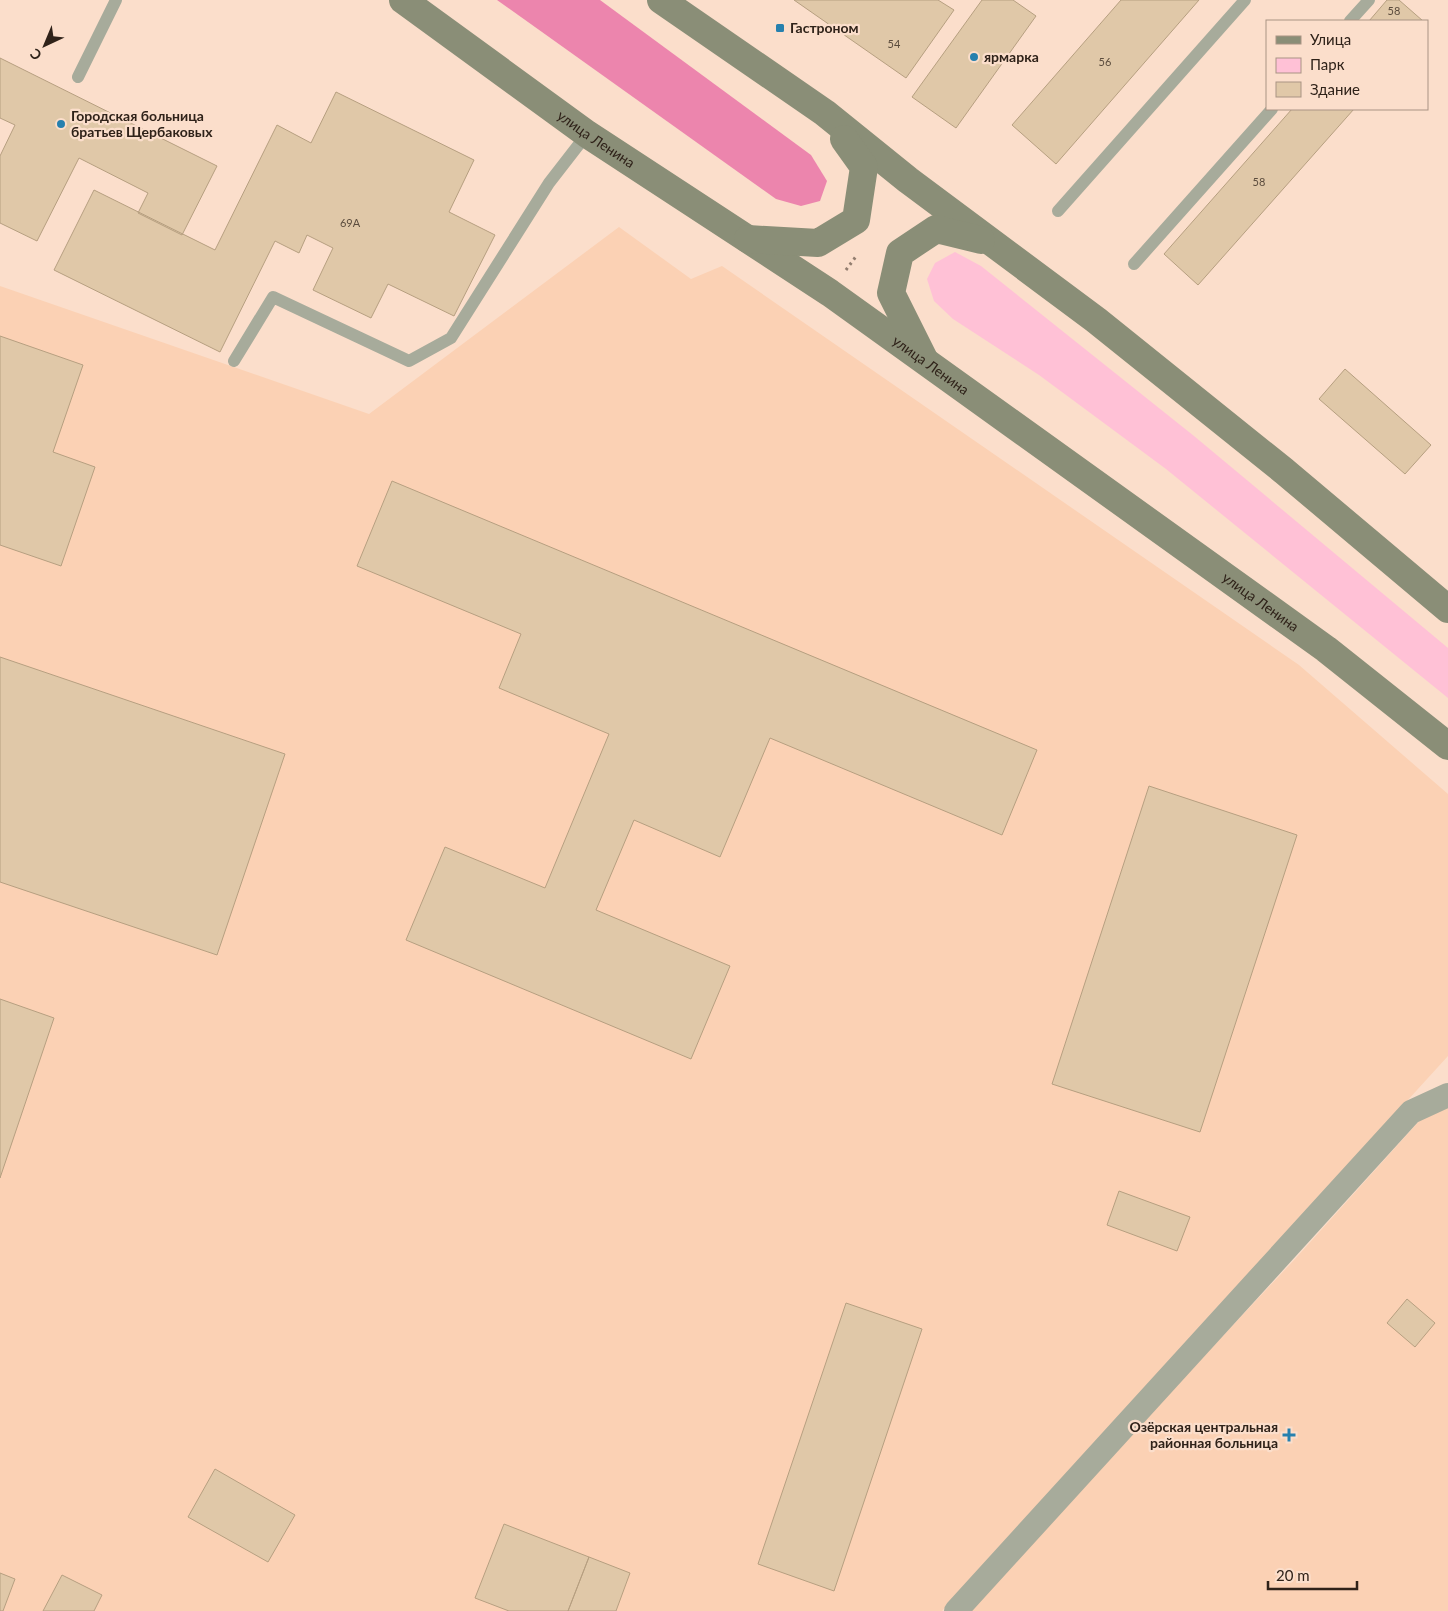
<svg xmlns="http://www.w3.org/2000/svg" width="1448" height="1611" viewBox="0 0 1448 1611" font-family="Lato,sans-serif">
	<rect width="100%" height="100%" fill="#fbdecb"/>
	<path fill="#fbd1b4" d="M 619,227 L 691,279 L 722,266 L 1299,665 L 1448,794 L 1448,1056 L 942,1611 L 0,1611 L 0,286 L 369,414 Z
		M 1448,1089 L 1448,1611 L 965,1611 L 1295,1259 Z"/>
	<path fill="#ffc1d6" d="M 955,252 L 981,266 L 1194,436 L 1448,648 L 1448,698 L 1166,469 L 1039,375 L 953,319 L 934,301 L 927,279 L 935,263 Z"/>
	<path fill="#ec85ad" d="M 497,0 L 600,0 L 811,155 L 827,181 L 820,201 L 801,206 L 776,199 Z"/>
	<path fill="#e0c8a8" stroke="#b69f80" d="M 794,0 L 938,0 L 954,10 L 906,78 Z
		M 982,0 L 1013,0 L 1036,16 L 956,128 L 912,97 Z
		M 1121,0 L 1199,0 L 1056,164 L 1012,125 Z
		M 1387,0 L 1399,0 L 1423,21 L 1369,21 Z
		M 0,58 L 217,166 L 182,235 L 138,213 L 148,193 L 79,158 L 37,241 L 0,223 L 0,156 L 15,125 L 0,118 Z
		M 336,92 L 474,160 L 449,212 L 495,235 L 454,316 L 388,284 L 371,318 L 313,290 L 333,248 L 307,235 L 299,253 L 275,241 L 220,352 L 54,270 L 94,190 L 215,250 L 277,125 L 311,143 Z
		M 1292,109 L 1354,109 L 1198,285 L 1164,254 Z
		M 0,336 L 83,365 L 53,452 L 95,467 L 61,566 L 0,545 Z
		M 1345,369 L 1431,445 L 1405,474 L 1319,399 Z
		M 392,481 L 1037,750 L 1002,835 L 770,738 L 720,857 L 634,820 L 596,910 L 730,966 L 691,1059 L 406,940 L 445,847 L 545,888 L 609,734 L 499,688 L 521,634 L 357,566 Z
		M 0,657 L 285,754 L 217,955 L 0,882 Z
		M 1149,786 L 1297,835 L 1200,1132 L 1052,1084 Z
		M 0,999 L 54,1018 L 0,1178 Z
		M 1119,1191 L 1190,1217 L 1177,1251 L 1107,1225 Z
		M 1407,1299 L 1435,1323 L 1415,1347 L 1387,1323 Z
		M 846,1303 L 922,1329 L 834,1591 L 758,1564 Z
		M 215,1469 L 295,1515 L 268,1562 L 188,1517 Z
		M 504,1524 L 589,1557 L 568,1611 L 509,1611 L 475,1598 Z
		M 589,1557 L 630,1573 L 616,1611 L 568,1611 Z
		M 0,1573 L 15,1579 L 3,1611 L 0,1611 Z
		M 62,1575 L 102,1595 L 94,1611 L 43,1611 Z"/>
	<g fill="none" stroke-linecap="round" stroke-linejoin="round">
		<path stroke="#927d6f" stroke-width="3" stroke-dasharray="2.5 4" stroke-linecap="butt" d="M 846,270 L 857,255"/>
		<path stroke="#a7ab9b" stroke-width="12" d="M 1350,21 L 1369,0
			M 78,77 L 116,0
			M 1058,211 L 1245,0
			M 1134,264 L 1272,109
			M 234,361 L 273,297 L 409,361 L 451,338 L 549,183 L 587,134"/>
		<path stroke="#a7ab9b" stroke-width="24" d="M 956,1611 L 1411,1112 L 1448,1095"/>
		<g stroke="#8a8e77" stroke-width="28">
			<path id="s1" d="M 403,0 L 587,134 L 830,293 L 1326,649 L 1448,746"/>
			<path d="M 661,0 L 825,113 L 908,180 L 1096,320 L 1284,471 L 1448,609"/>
			<path d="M 748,239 L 818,243 L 856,220 L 864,167 L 844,139"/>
			<path d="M 924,359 L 891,293 L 900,253 L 936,229 L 981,240"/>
		</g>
	</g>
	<g fill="#2680ae" stroke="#fbdecb" stroke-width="2">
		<rect x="775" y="23" width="10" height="10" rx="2.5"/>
		<circle cx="974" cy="57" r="5"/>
		<circle cx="61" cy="124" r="5"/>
		<path d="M1286.5 1427.5h5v5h5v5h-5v5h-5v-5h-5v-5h5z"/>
	</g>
	<g text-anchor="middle" stroke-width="4.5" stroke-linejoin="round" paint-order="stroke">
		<g font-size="11" fill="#5b4c3d">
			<text x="1394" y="15">58</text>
			<text x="894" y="48">54</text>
			<text x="1105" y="66">56</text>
			<text x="1259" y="186">58</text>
			<text x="350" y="227">69А</text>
		</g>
		<g font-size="14" font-weight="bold" fill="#2f2219" stroke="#fbdecb" text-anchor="start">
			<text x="790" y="33">Гастроном</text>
			<text x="984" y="62">ярмарка</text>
			<text x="71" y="121">Городская больница<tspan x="71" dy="16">братьев Щербаковых</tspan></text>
			<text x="1278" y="1432" text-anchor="end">Озёрская центральная<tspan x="1278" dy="16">районная больница</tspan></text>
		</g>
		<g font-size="14" fill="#2f2219" stroke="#fbdecb">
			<text dy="5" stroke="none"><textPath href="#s1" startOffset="238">улица Ленина</textPath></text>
			<text dy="5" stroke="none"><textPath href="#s1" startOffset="642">улица Ленина</textPath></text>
			<text dy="5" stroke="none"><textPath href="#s1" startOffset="1048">улица Ленина</textPath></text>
		</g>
	</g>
	<rect x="1266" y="20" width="162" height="90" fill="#fbdecb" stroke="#a99384"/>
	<rect x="1276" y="36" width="25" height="8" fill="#8a8e77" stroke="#a99384"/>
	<text x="1310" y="45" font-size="15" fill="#2f2219">Улица</text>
	<rect x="1276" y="58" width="25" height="15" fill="#ffc1d6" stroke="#a99384"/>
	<text x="1310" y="70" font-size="15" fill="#2f2219">Парк</text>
	<rect x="1276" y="82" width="25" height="15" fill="#e0c8a8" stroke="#a99384"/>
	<text x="1310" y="95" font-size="15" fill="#2f2219">Здание</text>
	<g transform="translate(45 45) rotate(224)" stroke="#fbdecb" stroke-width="4" paint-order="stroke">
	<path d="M0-4L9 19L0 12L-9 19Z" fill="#2f2219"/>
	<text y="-8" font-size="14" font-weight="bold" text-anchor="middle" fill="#2f2219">С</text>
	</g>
	<path d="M1268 1581v8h89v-8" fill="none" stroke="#2f2219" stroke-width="2.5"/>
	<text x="1276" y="1581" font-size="15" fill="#2f2219" stroke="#fbdecb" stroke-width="4" paint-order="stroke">20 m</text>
</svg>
